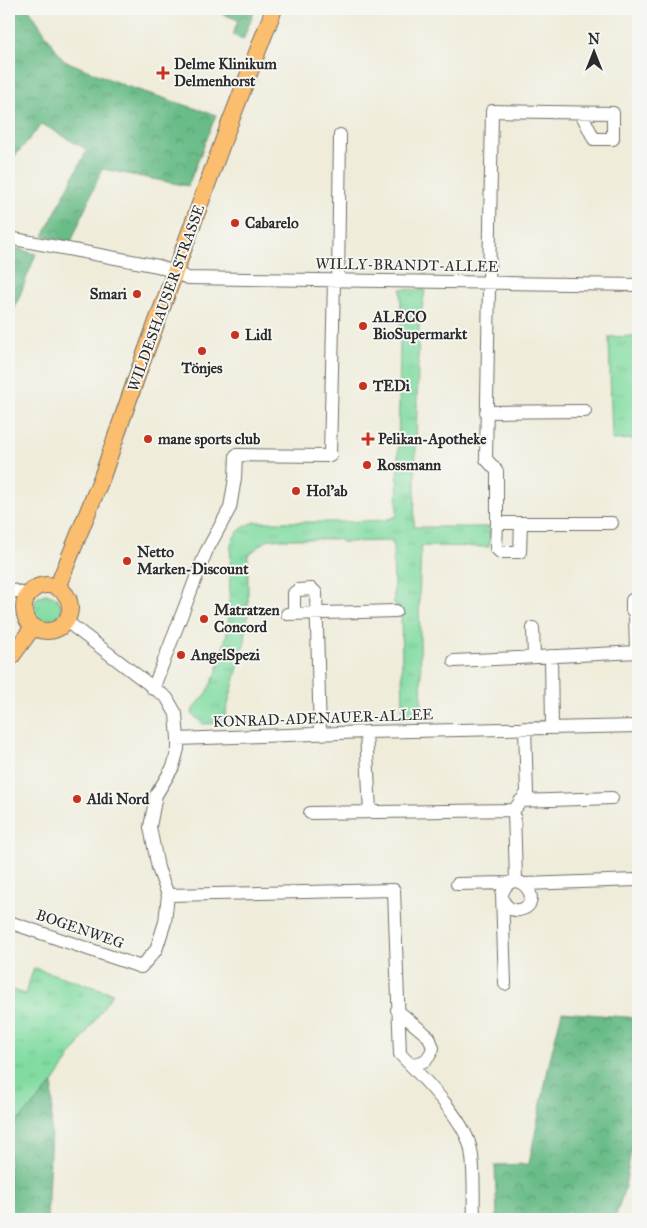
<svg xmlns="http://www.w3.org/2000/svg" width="647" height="1228" viewBox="0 0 647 1228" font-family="'IM FELL Great Primer',serif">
	<defs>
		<pattern id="grass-tufts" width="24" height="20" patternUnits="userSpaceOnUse" patternTransform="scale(1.25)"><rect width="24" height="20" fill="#82dca2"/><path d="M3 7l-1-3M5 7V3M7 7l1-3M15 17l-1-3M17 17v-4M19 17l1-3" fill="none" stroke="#70bd8c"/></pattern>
		<pattern id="forest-crowns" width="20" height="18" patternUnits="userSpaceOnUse" patternTransform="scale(1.25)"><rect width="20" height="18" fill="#69bc88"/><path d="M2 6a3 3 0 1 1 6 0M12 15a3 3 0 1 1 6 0" fill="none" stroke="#57996f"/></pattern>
	</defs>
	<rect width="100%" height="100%" fill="#f6f6f2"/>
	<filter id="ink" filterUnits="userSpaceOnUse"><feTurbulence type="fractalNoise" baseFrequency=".02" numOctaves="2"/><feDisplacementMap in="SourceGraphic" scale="10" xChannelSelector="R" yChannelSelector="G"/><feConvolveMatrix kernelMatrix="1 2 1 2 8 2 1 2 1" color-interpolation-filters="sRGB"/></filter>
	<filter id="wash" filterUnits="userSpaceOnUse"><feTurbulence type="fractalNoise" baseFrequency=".0096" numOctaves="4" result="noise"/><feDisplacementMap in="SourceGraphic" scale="20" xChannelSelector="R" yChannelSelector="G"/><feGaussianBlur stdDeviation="1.12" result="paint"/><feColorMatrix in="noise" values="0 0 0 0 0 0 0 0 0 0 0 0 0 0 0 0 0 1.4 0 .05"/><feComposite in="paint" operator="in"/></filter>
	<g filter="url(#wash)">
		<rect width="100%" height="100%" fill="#efecda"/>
		<path fill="url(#grass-tufts)" stroke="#568466" d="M 401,289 L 425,290 L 419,327 L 414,527 L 490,527 L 489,547 L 421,546 L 419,601 L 422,716 L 403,717 L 401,611 L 394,604 L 393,541 L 342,542 L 338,539 L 269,539 L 248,555 L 248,613 L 245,641 L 223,723 L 203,724 L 192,714 L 193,709 L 207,693 L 217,671 L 228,629 L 231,546 C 233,533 243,526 255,522 L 342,522 L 385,520 L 397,516 Z
			M 638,336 L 638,439 L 612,440 L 609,337 Z
			M33 608a14 14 0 1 1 28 0a14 14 0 1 1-28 0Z
			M 34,968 L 113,993 L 53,1083 L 9,1131 L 9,989 L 25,994 Z"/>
		<path fill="url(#forest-crowns)" stroke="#4a745a" d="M 9,9 L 29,9 L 63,60 L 126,86 L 216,115 L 188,186 L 102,169 L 71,242 L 43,236 L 87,150 L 42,124 L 9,163 Z
			M 211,9 L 255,9 L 243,40 L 233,35 L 238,20 Z
			M 9,246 L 36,254 L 9,323 Z
			M 562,1012 L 638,1018 L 638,1110 L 625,1187 L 615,1219 L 497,1219 L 495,1165 L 529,1164 L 550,1059 Z
			M 53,1083 L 47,1219 L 9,1219 L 9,1131 Z"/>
	</g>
	<g filter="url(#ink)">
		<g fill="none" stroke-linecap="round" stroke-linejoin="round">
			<defs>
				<path id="minor" d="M 581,113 L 594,139 L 613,139 L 613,113 L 492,111 L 486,459 L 497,471 L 497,523 L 612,523
					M 9,238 L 158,266 L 188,278 L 638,285
					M 338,281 L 340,135
					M 486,412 L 585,411
					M 497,523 L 496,548 L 500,552 L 520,552 L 521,523
					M 9,589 L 27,595
					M 632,600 L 632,610 L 635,614 L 636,652
					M 287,614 L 396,611
					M 294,614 L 294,593 L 298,590 L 312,589 L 316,593 L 320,734
					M 66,621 L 167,698 L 176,714 L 178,739 L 178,749 L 173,767 L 156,795 L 150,827 L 158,868 L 168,895 L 394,890 L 400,1054 C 421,1076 466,1120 471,1150 C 475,1172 473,1197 474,1219
					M 533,628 L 534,657
					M 551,656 L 552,728
					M 454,661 L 638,652
					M 153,689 L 206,552 L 230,508 L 235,478 L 236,455 L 330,456 L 334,280
					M 366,732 L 370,812
					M 178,739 L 366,732 L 638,726
					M 520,801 L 612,798
					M 310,813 L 514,810
					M 516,881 L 514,810 L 527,793 L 525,728
					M 457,884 L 509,883
					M 525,884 L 636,880
					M 503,901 C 507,907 511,911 519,910 C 549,904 514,860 502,894 L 505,984
					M 9,922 L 141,967 L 156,950 L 165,922 L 168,895
					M 397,1010 L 429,1037 L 433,1048 C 428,1061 424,1063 410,1064"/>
				<path id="major" d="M24 608a23 23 0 1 1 46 0a23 23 0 1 1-46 0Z
					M 57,588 L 102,477 L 138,373 L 229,125 L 274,9
					M 9,660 L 33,627"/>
			</defs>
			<use href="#minor" stroke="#706f68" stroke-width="14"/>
			<use href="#major" stroke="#706f68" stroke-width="18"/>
			<use href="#minor" stroke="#fff" stroke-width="12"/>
			<use href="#major" stroke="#fbbd6e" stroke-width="16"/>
		</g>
	</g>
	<g fill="#c8321e" stroke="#f6f6f2" stroke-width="2">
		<path d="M160.5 65.5h5v5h5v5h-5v5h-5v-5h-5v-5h5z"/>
		<circle cx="235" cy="223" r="5"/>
		<circle cx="137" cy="294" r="5"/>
		<circle cx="363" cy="326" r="5"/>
		<circle cx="235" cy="335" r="5"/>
		<circle cx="202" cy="351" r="5"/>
		<circle cx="363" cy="386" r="5"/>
		<circle cx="148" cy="439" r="5"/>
		<path d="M365.5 431.5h5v5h5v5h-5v5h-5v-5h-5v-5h5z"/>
		<circle cx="367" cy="465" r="5"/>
		<circle cx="296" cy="491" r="5"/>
		<circle cx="127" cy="561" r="5"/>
		<circle cx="204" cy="619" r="5"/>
		<circle cx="181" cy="655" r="5"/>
		<circle cx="77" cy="799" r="5"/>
	</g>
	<g text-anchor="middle" stroke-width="4" stroke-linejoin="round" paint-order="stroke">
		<g font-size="15" font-weight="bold" fill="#2b2b2b" stroke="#f6f6f2" text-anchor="start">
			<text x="174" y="69">Delme Klinikum<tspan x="174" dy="17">Delmenhorst</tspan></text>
			<text x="245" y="228">Cabarelo</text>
			<text x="127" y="299" text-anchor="end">Smari</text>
			<text x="373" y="322">ALECO<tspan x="373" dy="17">BioSupermarkt</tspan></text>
			<text x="245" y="340">Lidl</text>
			<text x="202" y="373" text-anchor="middle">Tönjes</text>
			<text x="373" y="391">TEDi</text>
			<text x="158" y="444">mane sports club</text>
			<text x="378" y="444">Pelikan-Apotheke</text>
			<text x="377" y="470">Rossmann</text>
			<text x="306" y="496">Hol'ab</text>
			<text x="137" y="557">Netto<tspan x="137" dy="17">Marken-Discount</tspan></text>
			<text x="214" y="615">Matratzen<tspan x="214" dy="17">Concord</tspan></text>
			<text x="191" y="660">AngelSpezi</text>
			<text x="87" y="804">Aldi Nord</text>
		</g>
		<g font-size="15" fill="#2b2b2b" stroke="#f6f6f2">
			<text transform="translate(407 265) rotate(1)" y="5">WILLY-BRANDT-ALLEE</text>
			<text transform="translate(166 298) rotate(-70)" y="5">WILDESHAUSER STRASSE</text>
			<text transform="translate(323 718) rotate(-2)" y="5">KONRAD-ADENAUER-ALLEE</text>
			<text transform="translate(80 929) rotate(19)" y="5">BOGENWEG</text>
		</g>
	</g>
	<rect width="647" height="1228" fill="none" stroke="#f6f6f2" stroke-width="30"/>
	<g transform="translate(594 52)" stroke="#f6f6f2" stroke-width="4" paint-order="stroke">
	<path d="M0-4L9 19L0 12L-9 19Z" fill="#2b2b2b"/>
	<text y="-8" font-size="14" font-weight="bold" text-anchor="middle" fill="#2b2b2b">N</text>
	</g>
</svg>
